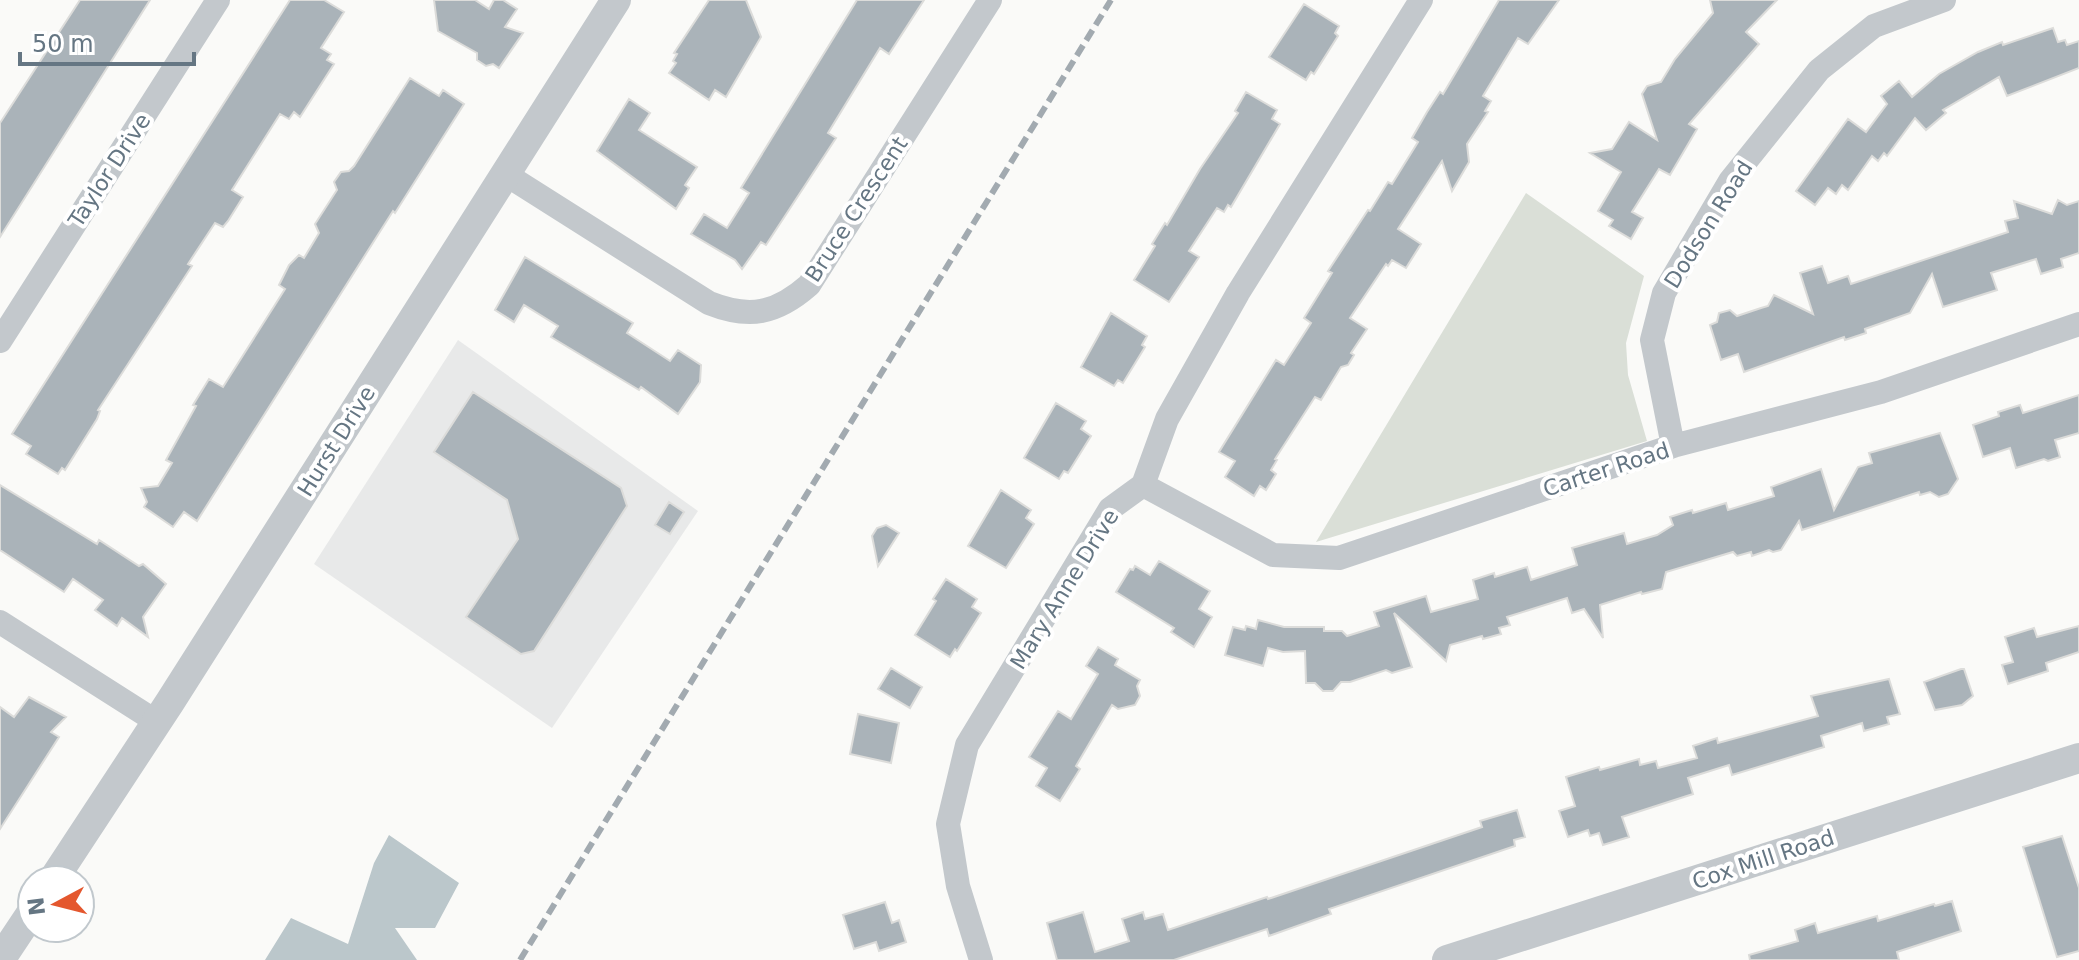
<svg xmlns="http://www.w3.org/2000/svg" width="2079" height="960" viewBox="0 0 2079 960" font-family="'DejaVu Sans',sans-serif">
	<rect width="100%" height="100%" fill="#fafaf8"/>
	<path fill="#e8e9e9" d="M 458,340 L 698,511 L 552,728 L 314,564 Z"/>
	<path fill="#dadfd7" d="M 1526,193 L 1644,276 L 1626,343 L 1628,375 L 1647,441 L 1316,542 Z"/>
	<path fill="#bbc7cb" d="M 389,835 L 459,883 L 435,928 L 395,928 L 417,960 L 265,960 L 291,918 L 348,944 L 374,863 Z"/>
	<path fill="#aab3b9" stroke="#dcdcda" stroke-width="2" d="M 80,0 L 150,0 L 0,237 L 0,123 Z
		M 290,0 L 324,0 L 344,12 L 321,48 L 331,54 L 327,60 L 334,64 L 300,117 L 294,112 L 289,119 L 280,114 L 232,190 L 243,197 L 228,221 L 223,227 L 215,223 L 188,264 L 192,266 L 98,410 L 100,411 L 97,419 L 65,470 L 62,468 L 58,474 L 26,454 L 31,446 L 12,434 Z
		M 434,0 L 475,0 L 489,9 L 494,0 L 503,0 L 517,9 L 505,27 L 523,33 L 499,68 L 493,64 L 486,66 L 477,60 L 477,53 L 438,31 Z
		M 709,0 L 746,0 L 761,37 L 726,97 L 715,90 L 709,100 L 669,73 L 676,63 L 673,61 L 677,54 L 674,53 Z
		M 857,0 L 924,0 L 889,54 L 880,48 L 828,133 L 836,138 L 766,245 L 761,242 L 742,269 L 735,260 L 691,234 L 704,214 L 727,228 L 749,193 L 741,188 Z
		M 1499,0 L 1559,0 L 1528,44 L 1518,38 L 1483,96 L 1491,101 L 1485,111 L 1488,112 L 1467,144 L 1469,162 L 1452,191 L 1442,161 L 1398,229 L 1421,244 L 1406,268 L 1392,260 L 1388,266 L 1386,264 L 1350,318 L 1367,329 L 1351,353 L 1354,355 L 1348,365 L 1341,367 L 1321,400 L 1315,397 L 1275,459 L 1277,460 L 1271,470 L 1276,474 L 1266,490 L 1260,486 L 1254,496 L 1225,477 L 1235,461 L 1219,452 L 1276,360 L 1284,365 L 1311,323 L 1304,318 L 1332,273 L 1328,271 L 1368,210 L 1370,211 L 1388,182 L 1392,184 L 1418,142 L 1412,138 L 1427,112 L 1440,92 L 1443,94 Z
		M 1710,0 L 1777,0 L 1746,32 L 1759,44 L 1689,124 L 1697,129 L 1670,175 L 1659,169 L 1632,212 L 1643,218 L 1631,239 L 1609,226 L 1613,220 L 1598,211 L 1621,172 L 1590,153 L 1612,149 L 1629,122 L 1657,140 L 1642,94 L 1647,86 L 1661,82 L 1675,59 L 1713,13 Z
		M 1304,4 L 1339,26 L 1335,33 L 1338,36 L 1314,74 L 1311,72 L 1306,80 L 1269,57 Z
		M 2053,28 L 2058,42 L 2065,40 L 2067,45 L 2079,41 L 2079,68 L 2007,96 L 1999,77 L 1943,110 L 1946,113 L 1926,130 L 1915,118 L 1887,156 L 1884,153 L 1878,161 L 1872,156 L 1848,190 L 1842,185 L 1836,194 L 1828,188 L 1815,205 L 1796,191 L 1848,119 L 1866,132 L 1887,104 L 1881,96 L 1899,81 L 1912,97 L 1939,74 L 1978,52 L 2002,42 L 2003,45 Z
		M 410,78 L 439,96 L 443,90 L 464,104 L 395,213 L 393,211 L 197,521 L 184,512 L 173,527 L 144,507 L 147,502 L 141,488 L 158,486 L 172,463 L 166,460 L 196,406 L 193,405 L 209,379 L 223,387 L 285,289 L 279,285 L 289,265 L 299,255 L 304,258 L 319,233 L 315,224 L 337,190 L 334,182 L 341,172 L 349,171 L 354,166 Z
		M 1246,92 L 1277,110 L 1272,119 L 1280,124 L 1231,207 L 1228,205 L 1224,212 L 1217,208 L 1189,251 L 1199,257 L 1169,302 L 1134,280 L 1155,246 L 1152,244 L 1165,223 L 1167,225 L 1200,169 L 1238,113 L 1235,111 Z
		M 629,99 L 650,113 L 639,130 L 697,167 L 685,185 L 689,188 L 676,209 L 597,151 Z
		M 2058,200 L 2067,205 L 2079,201 L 2079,253 L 2061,259 L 2063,267 L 2041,274 L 2036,259 L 1991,273 L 1997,290 L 1943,307 L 1932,274 L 1910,313 L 1865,329 L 1866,333 L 1845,340 L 1844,337 L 1744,372 L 1738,354 L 1721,360 L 1710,325 L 1717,322 L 1719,313 L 1730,310 L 1737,316 L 1761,308 L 1768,306 L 1774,295 L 1813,314 L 1800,273 L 1822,266 L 1828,283 L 1848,276 L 1851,284 L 2008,232 L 2005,221 L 2018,218 L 2014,201 L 2052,214 Z
		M 525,257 L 633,323 L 627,333 L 670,361 L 678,350 L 701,365 L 700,382 L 678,414 L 641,387 L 639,390 L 551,337 L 558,326 L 524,305 L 514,322 L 495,310 Z
		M 1111,313 L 1147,336 L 1142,345 L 1145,347 L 1123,383 L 1118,380 L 1114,386 L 1081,367 Z
		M 473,392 L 621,488 L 627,506 L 534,651 L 521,654 L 466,617 L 518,539 L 507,500 L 434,452 Z
		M 2079,395 L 2079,433 L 2055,440 L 2060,457 L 2048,461 L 2044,459 L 2016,468 L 2010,448 L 1983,457 L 1973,425 L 1999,416 L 1998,412 L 2020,405 L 2023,413 Z
		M 1056,403 L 1086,421 L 1081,429 L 1091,436 L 1068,473 L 1064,471 L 1059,479 L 1024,458 Z
		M 1940,433 L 1958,479 L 1948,494 L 1939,497 L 1930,492 L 1920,495 L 1919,492 L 1802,530 L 1799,521 L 1781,550 L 1773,552 L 1769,550 L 1752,556 L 1751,552 L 1737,556 L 1733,552 L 1666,572 L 1662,589 L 1642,594 L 1641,592 L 1600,605 L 1603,638 L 1584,609 L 1572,613 L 1567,598 L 1507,617 L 1510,625 L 1499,628 L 1501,634 L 1483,639 L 1482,636 L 1450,645 L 1446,661 L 1394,613 L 1412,667 L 1392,673 L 1386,670 L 1350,682 L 1341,682 L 1333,691 L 1323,691 L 1315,683 L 1306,683 L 1305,651 L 1283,652 L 1268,648 L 1263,666 L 1225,655 L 1233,627 L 1245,630 L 1246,626 L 1256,629 L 1258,620 L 1284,627 L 1324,627 L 1324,631 L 1342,631 L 1347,636 L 1379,626 L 1374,612 L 1426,596 L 1431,612 L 1478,599 L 1473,580 L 1494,573 L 1495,577 L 1527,567 L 1531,580 L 1577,565 L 1572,548 L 1624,533 L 1627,544 L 1657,535 L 1673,525 L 1670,517 L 1692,510 L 1693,513 L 1726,503 L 1728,510 L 1774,496 L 1771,487 L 1821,469 L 1834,510 L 1858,467 L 1872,463 L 1869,453 Z
		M 0,485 L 97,544 L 99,540 L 139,566 L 143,564 L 166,584 L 143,617 L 148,637 L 122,618 L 117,626 L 95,610 L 103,600 L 73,579 L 64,592 L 0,550 Z
		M 1001,490 L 1031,510 L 1026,518 L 1034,524 L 1006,568 L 968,546 Z
		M 669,502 L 684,512 L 670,534 L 655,525 Z
		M 886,525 L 899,533 L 878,566 L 872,536 L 877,528 Z
		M 1159,561 L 1210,591 L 1199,609 L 1212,617 L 1194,647 L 1171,632 L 1174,628 L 1116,592 L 1130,569 L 1133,570 L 1135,566 L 1150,575 Z
		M 946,579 L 977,599 L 972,607 L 981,613 L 957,651 L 955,649 L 950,657 L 915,635 L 936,601 L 933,599 Z
		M 2079,626 L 2079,652 L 2046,663 L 2048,671 L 2008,684 L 2002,665 L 2013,662 L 2005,637 L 2034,628 L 2037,637 Z
		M 1098,647 L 1118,659 L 1115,665 L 1140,680 L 1137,686 L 1140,696 L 1135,705 L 1118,709 L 1112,705 L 1076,766 L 1080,769 L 1060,801 L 1036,786 L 1047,768 L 1029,757 L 1058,711 L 1071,719 L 1098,674 L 1086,666 Z
		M 891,668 L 922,687 L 910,708 L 878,689 Z
		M 1961,669 L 1964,669 L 1973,696 L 1962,705 L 1935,710 L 1924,682 Z
		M 1889,679 L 1900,714 L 1887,717 L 1889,724 L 1864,731 L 1862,723 L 1821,736 L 1824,747 L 1732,775 L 1729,765 L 1688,778 L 1693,794 L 1622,817 L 1629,837 L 1603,845 L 1599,833 L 1590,836 L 1588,830 L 1568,837 L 1559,811 L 1575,806 L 1566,777 L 1599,767 L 1600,770 L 1639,759 L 1640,765 L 1656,761 L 1658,768 L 1697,758 L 1693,746 L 1717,738 L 1718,743 L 1818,716 L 1811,696 Z
		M 29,697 L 66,717 L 51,732 L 59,737 L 0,829 L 0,707 L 14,717 Z
		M 858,714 L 899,723 L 891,763 L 850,754 Z
		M 1517,810 L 1525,837 L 1514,840 L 1515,846 L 1329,909 L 1331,914 L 1269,936 L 1267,929 L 1174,960 L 1057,960 L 1047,923 L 1083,912 L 1095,952 L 1129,941 L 1122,919 L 1143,912 L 1145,919 L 1163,914 L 1168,930 L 1267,897 L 1268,899 L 1482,827 L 1480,821 Z
		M 2062,836 L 2079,888 L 2079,951 L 2057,957 L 2023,847 Z
		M 1952,901 L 1961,931 L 1897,952 L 1899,960 L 1750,960 L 1749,955 L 1798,941 L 1795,930 L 1815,923 L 1818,933 L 1877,916 L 1878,921 L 1934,904 L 1935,906 Z
		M 885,902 L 892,923 L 899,920 L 906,942 L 879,951 L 876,942 L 854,949 L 843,915 Z"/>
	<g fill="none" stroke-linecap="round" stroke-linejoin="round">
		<path stroke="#c3c8cc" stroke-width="24" d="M 505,174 L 709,303 C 749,319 776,314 809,285 L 990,0
			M 0,341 L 218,0
			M 1673,446 L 1652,340 L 1664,293 L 1730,181 L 1819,70 L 1874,26 L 1944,0
			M 1143,485 L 1273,555 L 1339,558 L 1673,446 L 1881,392 L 2079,324
			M 0,622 L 157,722
			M 981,960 L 958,886 L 948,824 L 967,745 L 1110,509 L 1143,485 L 1167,419 L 1238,293 L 1421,0"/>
		<path stroke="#c3c8cc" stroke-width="30" d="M 53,880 L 170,702 L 616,0
			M 0,960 L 32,912
			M 1447,960 L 2079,758"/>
		<path stroke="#a2aab0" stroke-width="6" stroke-dasharray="12 6" stroke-linecap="butt" d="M 520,960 L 1111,0"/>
	</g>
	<g text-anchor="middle" stroke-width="8" stroke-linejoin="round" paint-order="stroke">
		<g font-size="22" fill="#657683" stroke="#fff">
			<text transform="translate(109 170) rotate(-57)" y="8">Taylor Drive</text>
			<text transform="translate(856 209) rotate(-57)" y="8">Bruce Crescent</text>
			<text transform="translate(1708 224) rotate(-58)" y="8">Dodson Road</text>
			<text transform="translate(336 441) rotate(-58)" y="8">Hurst Drive</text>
			<text transform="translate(1606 469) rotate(-18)" y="8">Carter Road</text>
			<text transform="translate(1064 589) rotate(-58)" y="8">Mary Anne Drive</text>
			<text transform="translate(1763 859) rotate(-18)" y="8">Cox Mill Road</text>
		</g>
	</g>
	<g transform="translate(56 904) rotate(263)"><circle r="38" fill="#ffffff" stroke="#c1c8cd" stroke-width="2"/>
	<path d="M0-6L14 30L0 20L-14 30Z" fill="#e4572e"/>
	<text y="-12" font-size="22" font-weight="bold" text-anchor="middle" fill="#657683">N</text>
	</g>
	<path d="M20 52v12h174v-12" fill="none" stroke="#657683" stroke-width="4"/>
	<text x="32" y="52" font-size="24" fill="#657683" stroke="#ffffff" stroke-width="6" paint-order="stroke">50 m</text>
</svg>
